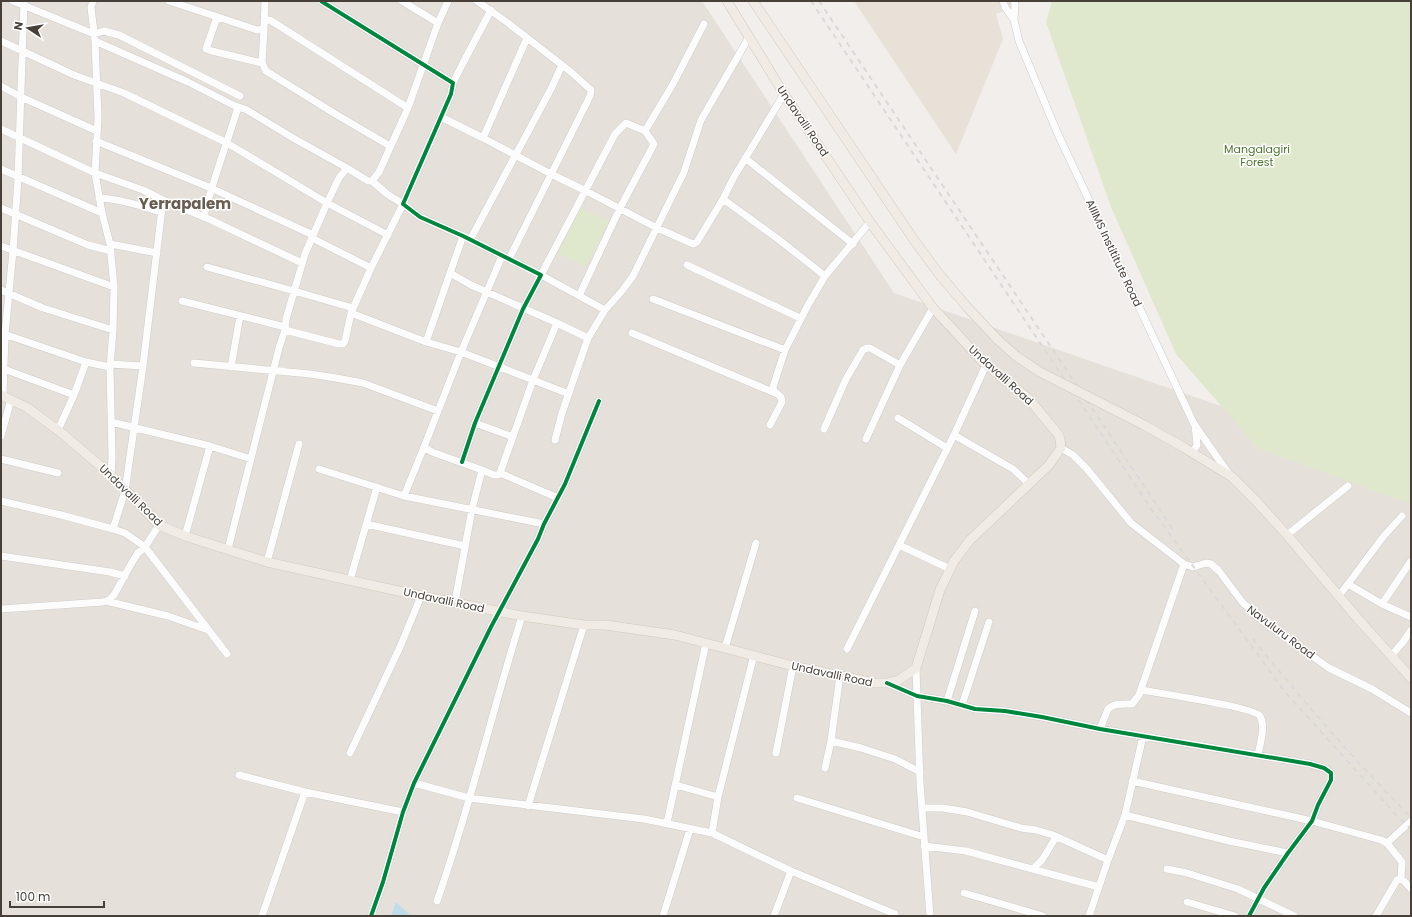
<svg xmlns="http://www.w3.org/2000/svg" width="1412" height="917" viewBox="0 0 1412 917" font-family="Poppins,sans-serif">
	<rect width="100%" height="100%" fill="#f1eeeb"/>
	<path fill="#e5e0da" d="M 1,1 L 702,1 L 894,293 L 1365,456 L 1411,465 L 1411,916 L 1,916 Z"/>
	<path fill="#e7e1d7" d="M 854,1 L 1019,1 L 1018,5 L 996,14 L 1003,39 L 956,154 Z"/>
	<path fill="#dfe8cd" d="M 1052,1 L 1411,1 L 1411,504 L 1258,448 L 1176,354 L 1111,207 L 1046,22 Z
		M 581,208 L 609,222 L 586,267 L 558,253 Z"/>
	<path fill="#bfdceb" d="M 396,902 L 411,916 L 391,916 Z"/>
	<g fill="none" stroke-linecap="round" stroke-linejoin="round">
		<defs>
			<path id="minor" d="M 13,1 L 94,34 L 104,31 L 119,35 L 240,96
				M 93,1 L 91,7 L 95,41 L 98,118 L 95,173 L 102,213 L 110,244 L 114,287 L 113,330 L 110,367 L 112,457 L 111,475
				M 169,1 L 257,30 L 264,29 L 265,1
				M 321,1 L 453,83 L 451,94 L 403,204 L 420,217 L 463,236 L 541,275 L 523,309 L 475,423 L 462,462
				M 402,1 L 438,23
				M 477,1 L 508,23 L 571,72 L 591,90 L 590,96 L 509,259
				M 1003,1 L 1005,7 L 1014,20
				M 1014,1 L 1015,4 L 1014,20 L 1019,41 L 1057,132 L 1194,424 L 1229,474
				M 217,17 L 206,49 L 212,51 L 262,63
				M 264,21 L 270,20 L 408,108
				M 264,29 L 262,63 L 266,71 L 337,115 L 390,146
				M 1,41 L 74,75 L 124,93 L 227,143 L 327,203 L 388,235
				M 95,41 L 188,82 L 233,105 L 247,110 L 293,138 L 347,168
				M 453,83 L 463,63 L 491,10
				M 1,86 L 21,97 L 97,131
				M 441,117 L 483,138 L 551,174 L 586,191 L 657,228 L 693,244 L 697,242 L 723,199 L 734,177 L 784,94
				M 1,129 L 95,173 L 143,190 L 163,200 L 211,220 L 302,263
				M 645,131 L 673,84 L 704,24
				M 483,138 L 527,38
				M 96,141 L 211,188 L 313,235
				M 745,158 L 853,244
				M 1,169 L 102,213
				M 99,198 C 120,199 141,206 161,212
				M 723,199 L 778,239 L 825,276
				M 1,208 L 88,245 L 111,251
				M 204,216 C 213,179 227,144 238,107
				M 312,238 L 371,268
				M 470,240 L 551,89 L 562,65
				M 110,244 L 157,253
				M 1,246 L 114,287
				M 687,265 L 800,318
				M 207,267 L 294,291 L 353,308
				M 450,273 L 471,285 L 557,323
				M 1,290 L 43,308 L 113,330
				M 579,296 L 620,208 L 654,144 L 645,131 L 626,123 L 615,134 L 541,275 L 605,310
				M 653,299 L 785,350
				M 182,301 L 285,327
				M 351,313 L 426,342 L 461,352 L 533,380 L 500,473 L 498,475 L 494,475 L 482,470
				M 285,330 L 339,344 L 343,344 L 345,341 L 351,313 L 371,268 L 403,204 L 387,194 L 372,181
				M 1,333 L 86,362 L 110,367
				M 632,333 L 775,393
				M 426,342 L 463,236
				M 194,363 L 310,374 L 336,378 L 363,383 L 438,411
				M 110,364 L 143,366
				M 231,367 L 240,316
				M 1,368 L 74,395
				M 569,394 L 533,380 L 557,323 L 588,338 L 605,310 L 622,291 L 633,276 L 684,172 L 701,120 L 749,37
				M 3,395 L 5,334 L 13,251 L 18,178 L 24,1
				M 898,418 L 947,448
				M 111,422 L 210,446 L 251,459
				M 475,423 L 513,437
				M 770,425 L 782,402 L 781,397 L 774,391 L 773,387 L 785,350 L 808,305 L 825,276 L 870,222
				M 824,429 L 846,379 L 863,350 L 867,348 L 870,348 L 900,365
				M 58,430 L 74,395 L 86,362
				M 954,435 L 1013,469 L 1029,484
				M 1,436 L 11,399
				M 866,439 L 900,365 L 933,308
				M 555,440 L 562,413 L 588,338
				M 1061,448 L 1073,455 L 1087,469 L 1131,523 L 1184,564 L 1193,567 L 1206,563 L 1211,564 L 1219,571 L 1243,603 L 1264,622 L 1329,668 L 1372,689 L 1411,713
				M 1190,451 L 1194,450 L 1197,445 L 1195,425
				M 1,459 L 58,473
				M 319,469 L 404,496 L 544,524
				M 500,473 L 558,498
				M 404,496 L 424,447
				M 1,501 L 61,515 L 113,529 L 125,533 L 145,547 L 227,654
				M 366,524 L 465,546
				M 113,529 L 125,491 L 143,366 L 163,200
				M 1287,535 L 1348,486
				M 185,536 L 210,446
				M 899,545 L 950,569
				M 228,549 L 279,348 L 285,330 L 286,319 L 305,254 L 327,203 L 339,178 L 347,168 L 368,181 L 372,181 L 379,172 L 408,108 L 438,23 L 448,1
				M 1,556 L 110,572 L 125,576
				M 267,562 L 299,444
				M 350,580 L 377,487
				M 1348,584 L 1382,604 L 1411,617
				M 1339,596 L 1383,537 L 1402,516
				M 106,601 L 168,616 L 208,630
				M 455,602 L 472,509 L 482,470 L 432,452 L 424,447 L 461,352 L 502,256
				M 1382,604 L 1411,561
				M 1,609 L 103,602 L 109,600 L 114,595 L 131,564 L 138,553 L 145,547 L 159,525
				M 725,648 L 756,543
				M 847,649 L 954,435 L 986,365
				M 1391,656 L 1403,642 L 1411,630
				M 916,668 L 920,783 L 930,916
				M 887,683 L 917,696 L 947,701 L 975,709 L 1005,711 L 1042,717 L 1100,729 L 1310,764 L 1324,768 L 1331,773 L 1331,780 L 1318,805 L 1312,821 L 1288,853 L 1264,888 L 1249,916
				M 1141,690 C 1158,693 1254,707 1260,716 C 1266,727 1260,744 1258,755
				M 947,701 L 975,611
				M 962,705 L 989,622
				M 1100,729 L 1108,709 C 1114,703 1123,704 1132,704 L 1139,695 L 1184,564
				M 831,741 L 861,748 L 895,759 L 920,772
				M 350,753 L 400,647 L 421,596
				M 776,753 L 793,666
				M 825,768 L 831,741 L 840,675
				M 239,775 L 305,792 L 403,812
				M 1132,781 L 1312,821 L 1381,840 L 1387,843 L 1402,862 L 1401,879
				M 414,783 L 469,798 L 644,819 L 712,833 L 791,871 L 895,914
				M 676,785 L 718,797
				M 797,798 L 924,837
				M 528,806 L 584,625
				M 922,808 L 943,808 L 967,812 L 1021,828 L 1036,830 L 1053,835 L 1108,860
				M 1125,815 L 1229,841 L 1288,853
				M 667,823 L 706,643
				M 712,833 L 718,797 L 754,655
				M 1387,843 L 1411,821
				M 924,846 L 966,851 L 1099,887
				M 1033,869 L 1042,860 L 1056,837
				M 1167,869 L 1187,873 L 1238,889 L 1294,916
				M 1401,879 L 1404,881 L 1411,889
				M 964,893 L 1043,916
				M 437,901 C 470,808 492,711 522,616
				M 1187,902 L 1235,916
				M 262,916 L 305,792
				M 371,916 L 383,882 L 403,812 L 414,783 L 491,627 L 538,539 L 544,524 L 565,484 L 599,401
				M 663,916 L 690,829
				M 774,916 L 791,871
				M 1089,916 L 1108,860 L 1125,815 L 1143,736
				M 1376,916 L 1397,880 L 1401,879"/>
			<path id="major" d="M 753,1 L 914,240 L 939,274 L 967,307 L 998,340
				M 1,395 L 26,407 L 58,430 L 111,475 L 159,525 L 185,536 L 267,562 L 421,596 L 522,616 L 584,625 L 605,625 L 675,635 L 793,666 L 874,683 L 887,683 L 899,680 L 916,668 L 940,590 L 954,561 L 970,540 L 1049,465 L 1061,448 L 1060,439 L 1058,434 L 1028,398 L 986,365 L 933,308 L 870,222 L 784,94 L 727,1
				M 1183,447 L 1232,477 L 1255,500 L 1287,535 L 1359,620 L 1411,678"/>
		</defs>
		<use href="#minor" stroke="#cfccc9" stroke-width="8"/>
		<use href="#major" stroke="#d2c9ba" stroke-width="10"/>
		<use href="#minor" stroke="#fdfcfc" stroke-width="7"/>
		<use href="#major" stroke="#f0ece5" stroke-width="9"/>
		<path stroke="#d9d9d8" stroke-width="2" stroke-dasharray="5 5" stroke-linecap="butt" d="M 811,1 L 1152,510 L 1285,692 L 1398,817 L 1411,829
			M 819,1 L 1175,532
			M 1253,639 C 1303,701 1355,761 1411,817"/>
		<defs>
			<path id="major-bridge" d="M 998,340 L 1016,356 L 1040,372 L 1144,425 L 1183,447"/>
		</defs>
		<use href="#major-bridge" stroke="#d2c9ba" stroke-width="10" stroke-linecap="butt"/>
		<use href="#major-bridge" stroke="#f0ece5" stroke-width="9"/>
		<defs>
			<path id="cycleway" d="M 321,1 L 453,83 L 451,94 L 403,204 L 420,217 L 463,236 L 541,275 L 523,309 L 475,423 L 462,462
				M 887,683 L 917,696 L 947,701 L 975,709 L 1005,711 L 1042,717 L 1100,729 L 1310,764 L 1324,768 L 1331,773 L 1331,780 L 1318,805 L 1312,821 L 1288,853 L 1264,888 L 1249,916
				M 371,916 L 383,882 L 403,812 L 414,783 L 491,627 L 538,539 L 544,524 L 565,484 L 599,401"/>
		</defs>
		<use href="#cycleway" stroke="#fff" stroke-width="6"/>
		<use href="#cycleway" stroke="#00873e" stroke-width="4"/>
	</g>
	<g text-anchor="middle" stroke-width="3" stroke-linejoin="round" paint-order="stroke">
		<g font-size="11" fill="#464038" stroke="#fff">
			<text transform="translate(803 121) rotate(56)" y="4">Undavalli Road</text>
			<text transform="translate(1114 253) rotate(65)" y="4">AIIIMS Instititute Road</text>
			<text transform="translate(1001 375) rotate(42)" y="4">Undavalli Road</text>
			<text transform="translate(131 495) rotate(44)" y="4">Undavalli Road</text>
			<text transform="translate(444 600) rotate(12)" y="4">Undavalli Road</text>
			<text transform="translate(1281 632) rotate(37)" y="4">Navuluru Road</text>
			<text transform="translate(832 674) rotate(12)" y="4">Undavalli Road</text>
		</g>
		<g font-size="11" fill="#4d7430" stroke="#fff">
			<text x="1257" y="153">Mangalagiri<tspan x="1257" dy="13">Forest</tspan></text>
		</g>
		<g font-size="15" font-weight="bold" fill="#685d50" stroke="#fff">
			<text x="185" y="209">Yerrapalem</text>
		</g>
	</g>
	<rect width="1412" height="917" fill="none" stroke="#464038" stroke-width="4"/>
	<g transform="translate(28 28) rotate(282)" stroke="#ffffff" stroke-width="3" paint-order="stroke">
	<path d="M0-3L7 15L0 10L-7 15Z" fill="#464038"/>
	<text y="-6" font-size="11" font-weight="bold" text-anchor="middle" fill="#464038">N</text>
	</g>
	<path d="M10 901v6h94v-6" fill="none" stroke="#464038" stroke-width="2"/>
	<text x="16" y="901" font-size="12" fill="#464038" stroke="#ffffff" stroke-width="3" paint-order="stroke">100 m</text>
</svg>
